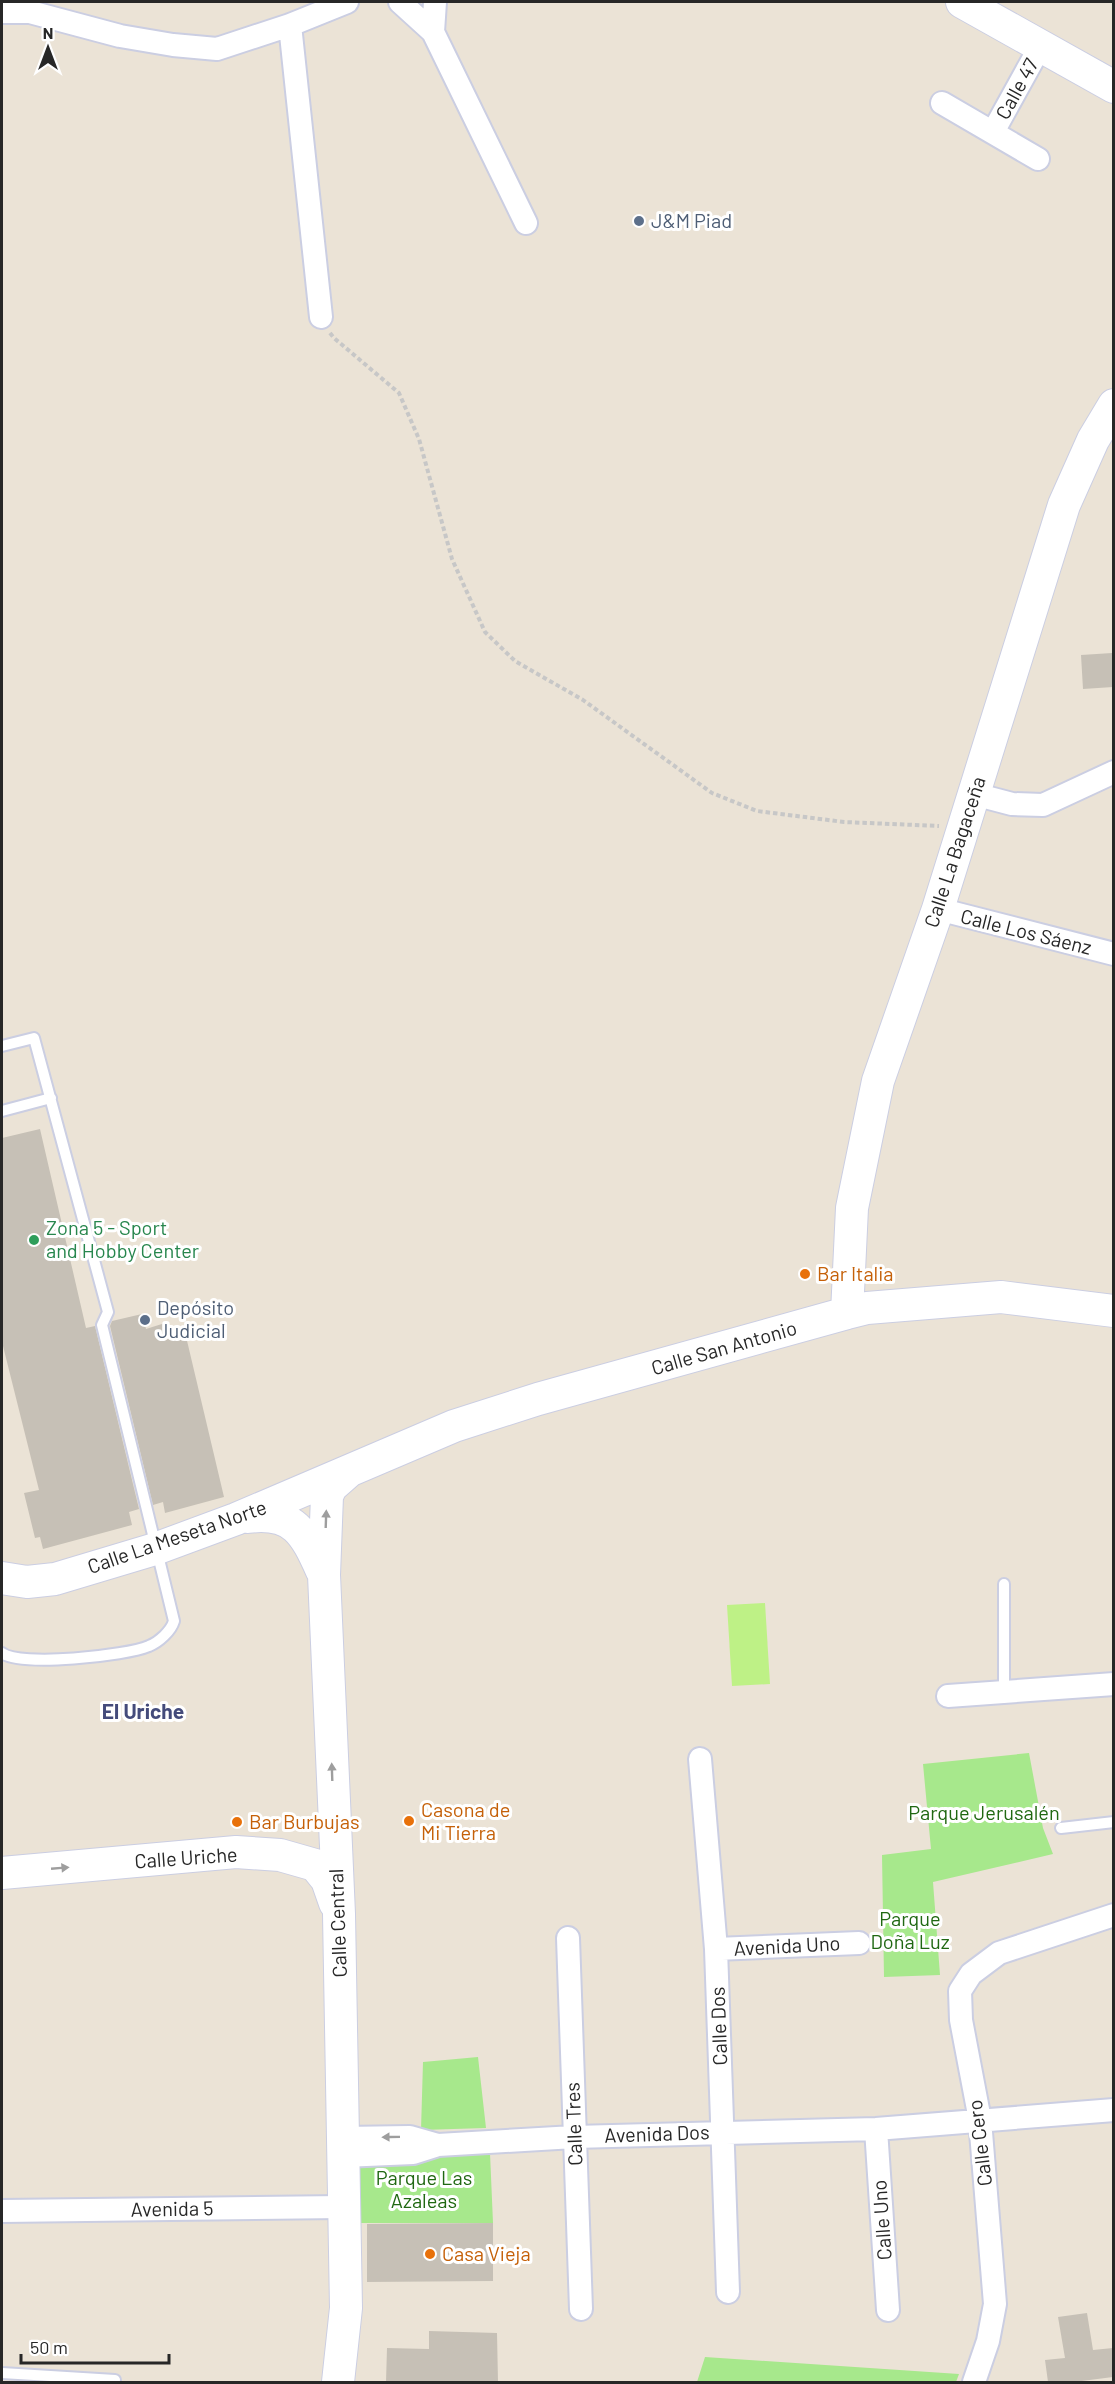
<svg xmlns="http://www.w3.org/2000/svg" width="1115" height="2384" viewBox="0 0 1115 2384" font-family="Barlow,sans-serif">
	<rect width="100%" height="100%" fill="#ebe3d6"/>
	<path fill="#a7e88c" d="M 1029,1753 L 1043,1828 L 1053,1854 L 933,1882 L 940,1975 L 884,1977 L 882,1855 L 931,1849 L 923,1764 Z
		M 478,2057 L 486,2128 L 421,2130 L 423,2062 Z
		M 490,2153 L 493,2223 L 354,2223 L 357,2166 L 373,2158 Z
		M 705,2357 L 959,2374 L 956,2382 L 697,2382 Z"/>
	<path fill="#bef186" d="M 765,1603 L 770,1684 L 732,1686 L 727,1605 Z"/>
	<path fill="#c6c0b6" d="M 1112,653 L 1113,687 L 1083,689 L 1081,655 Z
		M 40,1129 L 86,1328 L 95,1326 L 139,1509 L 129,1512 L 132,1525 L 43,1549 L 40,1537 L 35,1538 L 24,1493 L 39,1490 L 2,1342 L 2,1138 Z
		M 142,1314 L 146,1329 L 165,1323 L 167,1331 L 184,1328 L 224,1497 L 165,1513 L 163,1502 L 153,1505 L 110,1326 L 112,1321 Z
		M 493,2223 L 493,2281 L 367,2282 L 367,2224 Z
		M 1087,2313 L 1093,2350 L 1113,2348 L 1113,2377 L 1074,2382 L 1048,2382 L 1045,2360 L 1065,2358 L 1058,2317 Z
		M 429,2331 L 497,2333 L 498,2382 L 386,2382 L 387,2348 L 429,2349 Z"/>
	<g fill="none" stroke-linecap="round" stroke-linejoin="round">
		<defs>
			<path id="lane" d="M 2,1046 L 34,1038 L 108,1312 L 102,1325 L 174,1621 C 171,1631 159,1642 149,1646 C 126,1656 20,1667 2,1653
				M 2,1111 L 51,1098
				M 1004,1584 L 1004,1691
				M 1061,1828 L 1114,1822
				M 2,2373 L 115,2380"/>
			<path id="street" d="M 400,2 L 433,32 L 526,223
				M 2,12 L 30,12 L 120,36 L 173,45 L 217,49 L 290,25 L 347,2
				M 290,25 L 321,317
				M 433,32 L 435,2
				M 942,103 L 1038,159
				M 993,132 L 1041,45
				M 974,794 L 1012,804 L 1043,805 L 1114,772
				M 938,909 L 1114,954
				M 948,1696 L 1114,1684
				M 700,1759 L 716,1949 L 728,2292
				M 568,1938 L 581,2309
				M 716,1949 L 859,1943
				M 876,2129 L 888,2310
				M 343,2138 L 410,2137 L 438,2145
				M 343,2156 L 413,2153 L 438,2145 L 574,2137 L 876,2129 L 1114,2110
				M 2,2211 L 343,2207
				M 974,2382 L 988,2341 L 995,2304 L 980,2120 L 961,2020 L 960,1991 L 971,1974 L 999,1953 L 1114,1915"/>
			<path id="secondary" d="M 962,2 L 1114,87
				M 847,1313 L 852,1208 L 878,1081 L 938,909 L 1064,505 L 1093,440 L 1114,405
				M 248,1517 C 294,1511 305,1533 322,1571
				M 2,1578 L 27,1582 L 55,1579 L 155,1549 L 236,1519 L 454,1426 L 538,1399 L 847,1313 L 867,1308 L 1001,1297 L 1114,1311
				M 2,1873 L 236,1852 L 280,1855 L 315,1865 L 327,1880 L 335,1903
				M 338,2382 L 346,2308 L 339,1914 L 324,1575 L 327,1496 L 331,1487 L 348,1472"/>
		</defs>
		<use href="#lane" stroke="#cbcee2" stroke-width="14"/>
		<use href="#street" stroke="#cbcee2" stroke-width="26"/>
		<use href="#secondary" stroke="#cbcee2" stroke-width="34"/>
		<path stroke="#c7c7c7" stroke-width="4" stroke-dasharray="4.5 3" stroke-linecap="butt" d="M 330,333 L 334,338 L 399,393 L 419,439 L 452,559 L 485,632 L 515,661 L 583,700 L 712,793 L 757,811 L 844,822 L 939,826"/>
		<use href="#lane" stroke="#fff" stroke-width="10"/>
		<use href="#street" stroke="#fff" stroke-width="22"/>
		<use href="#secondary" stroke="#fff" stroke-width="32"/>
	</g>
	<defs><path id="oneway-solid" d="M-6-.8H1V-3.2L6.5 0L1 3.2V.8H-6Z" transform="scale(1.5)"/></defs>
	<g fill="#9e9e9e">
		<use href="#oneway-solid" transform="translate(326 1519) rotate(-88)"/>
		<use href="#oneway-solid" transform="translate(332 1772) rotate(-92)"/>
		<use href="#oneway-solid" transform="translate(60 1868) rotate(-5)"/>
		<use href="#oneway-solid" transform="translate(391 2137) rotate(179)"/>
	</g>
	<g fill="#5c6f8a" stroke="#fff" stroke-width="2">
		<circle cx="639" cy="221" r="6"/>
		<circle cx="145" cy="1320" r="6"/>
	</g>
	<circle fill="#2e9e5b" stroke="#fff" stroke-width="2" cx="34" cy="1240" r="6"/>
	<g fill="#e8710a" stroke="#fff" stroke-width="2">
		<circle cx="805" cy="1274" r="6"/>
		<circle cx="409" cy="1821" r="6"/>
		<circle cx="237" cy="1822" r="6"/>
		<circle cx="430" cy="2254" r="6"/>
	</g>
	<g text-anchor="middle" stroke-width="6" stroke-linejoin="round" paint-order="stroke">
		<g font-size="20" fill="#272727" stroke="#fff">
			<text transform="translate(1017 89) rotate(-61)" y="7">Calle 47</text>
			<text transform="translate(955 852) rotate(-72)" y="7">Calle La Bagaceña</text>
			<text transform="translate(1026 932) rotate(14)" y="7">Calle Los Sáenz</text>
			<text transform="translate(724 1348) rotate(-16)" y="7">Calle San Antonio</text>
			<text transform="translate(177 1537) rotate(-19)" y="7">Calle La Meseta Norte</text>
			<text transform="translate(186 1858) rotate(-4)" y="7">Calle Uriche</text>
			<text transform="translate(338 1923) rotate(-92)" y="7">Calle Central</text>
			<text transform="translate(787 1946) rotate(-3)" y="7">Avenida Uno</text>
			<text transform="translate(719 2026) rotate(-92)" y="7">Calle Dos</text>
			<text transform="translate(574 2124) rotate(-92)" y="7">Calle Tres</text>
			<text transform="translate(657 2134) rotate(-2)" y="7">Avenida Dos</text>
			<text transform="translate(980 2143) rotate(-97)" y="7">Calle Cero</text>
			<text transform="translate(172 2209) rotate(-1)" y="7">Avenida 5</text>
			<text transform="translate(882 2220) rotate(-94)" y="7">Calle Uno</text>
		</g>
		<g font-size="20" fill="#4e5e75" stroke="#fff" text-anchor="start">
			<text x="651" y="228">J&amp;M Piad</text>
			<text x="157" y="1315">Depósito<tspan x="157" dy="23">Judicial</tspan></text>
		</g>
		<g font-size="20" fill="#27864d" stroke="#fff" text-anchor="start">
			<text x="46" y="1235">Zona 5 - Sport<tspan x="46" dy="23">and Hobby Center</tspan></text>
		</g>
		<g font-size="20" fill="#c56008" stroke="#fff" text-anchor="start">
			<text x="817" y="1281">Bar Italia</text>
			<text x="421" y="1817">Casona de<tspan x="421" dy="23">Mi Tierra</tspan></text>
			<text x="249" y="1829">Bar Burbujas</text>
			<text x="442" y="2261">Casa Vieja</text>
		</g>
		<g font-size="20" fill="#206812" stroke="#fff">
			<text x="984" y="1820">Parque Jerusalén</text>
			<text x="910" y="1926">Parque<tspan x="910" dy="23">Doña Luz</tspan></text>
			<text x="424" y="2185">Parque Las<tspan x="424" dy="23">Azaleas</tspan></text>
		</g>
		<g font-size="21" font-weight="bold" fill="#444b7b" stroke="#fff">
			<text x="143" y="1719">El Uriche</text>
		</g>
	</g>
	<rect width="1115" height="2384" fill="none" stroke="#272727" stroke-width="6"/>
	<g transform="translate(48 48)" stroke="#ffffff" stroke-width="4.5" paint-order="stroke">
	<path d="M0-4.5L10 22L0 15L-10 22Z" fill="#272727"/>
	<text y="-9" font-size="16" font-weight="bold" text-anchor="middle" fill="#272727">N</text>
	</g>
	<path d="M21 2354v9h148v-9" fill="none" stroke="#272727" stroke-width="3"/>
	<text x="30" y="2354" font-size="18" fill="#272727" stroke="#ffffff" stroke-width="4.5" paint-order="stroke">50 m</text>
</svg>
